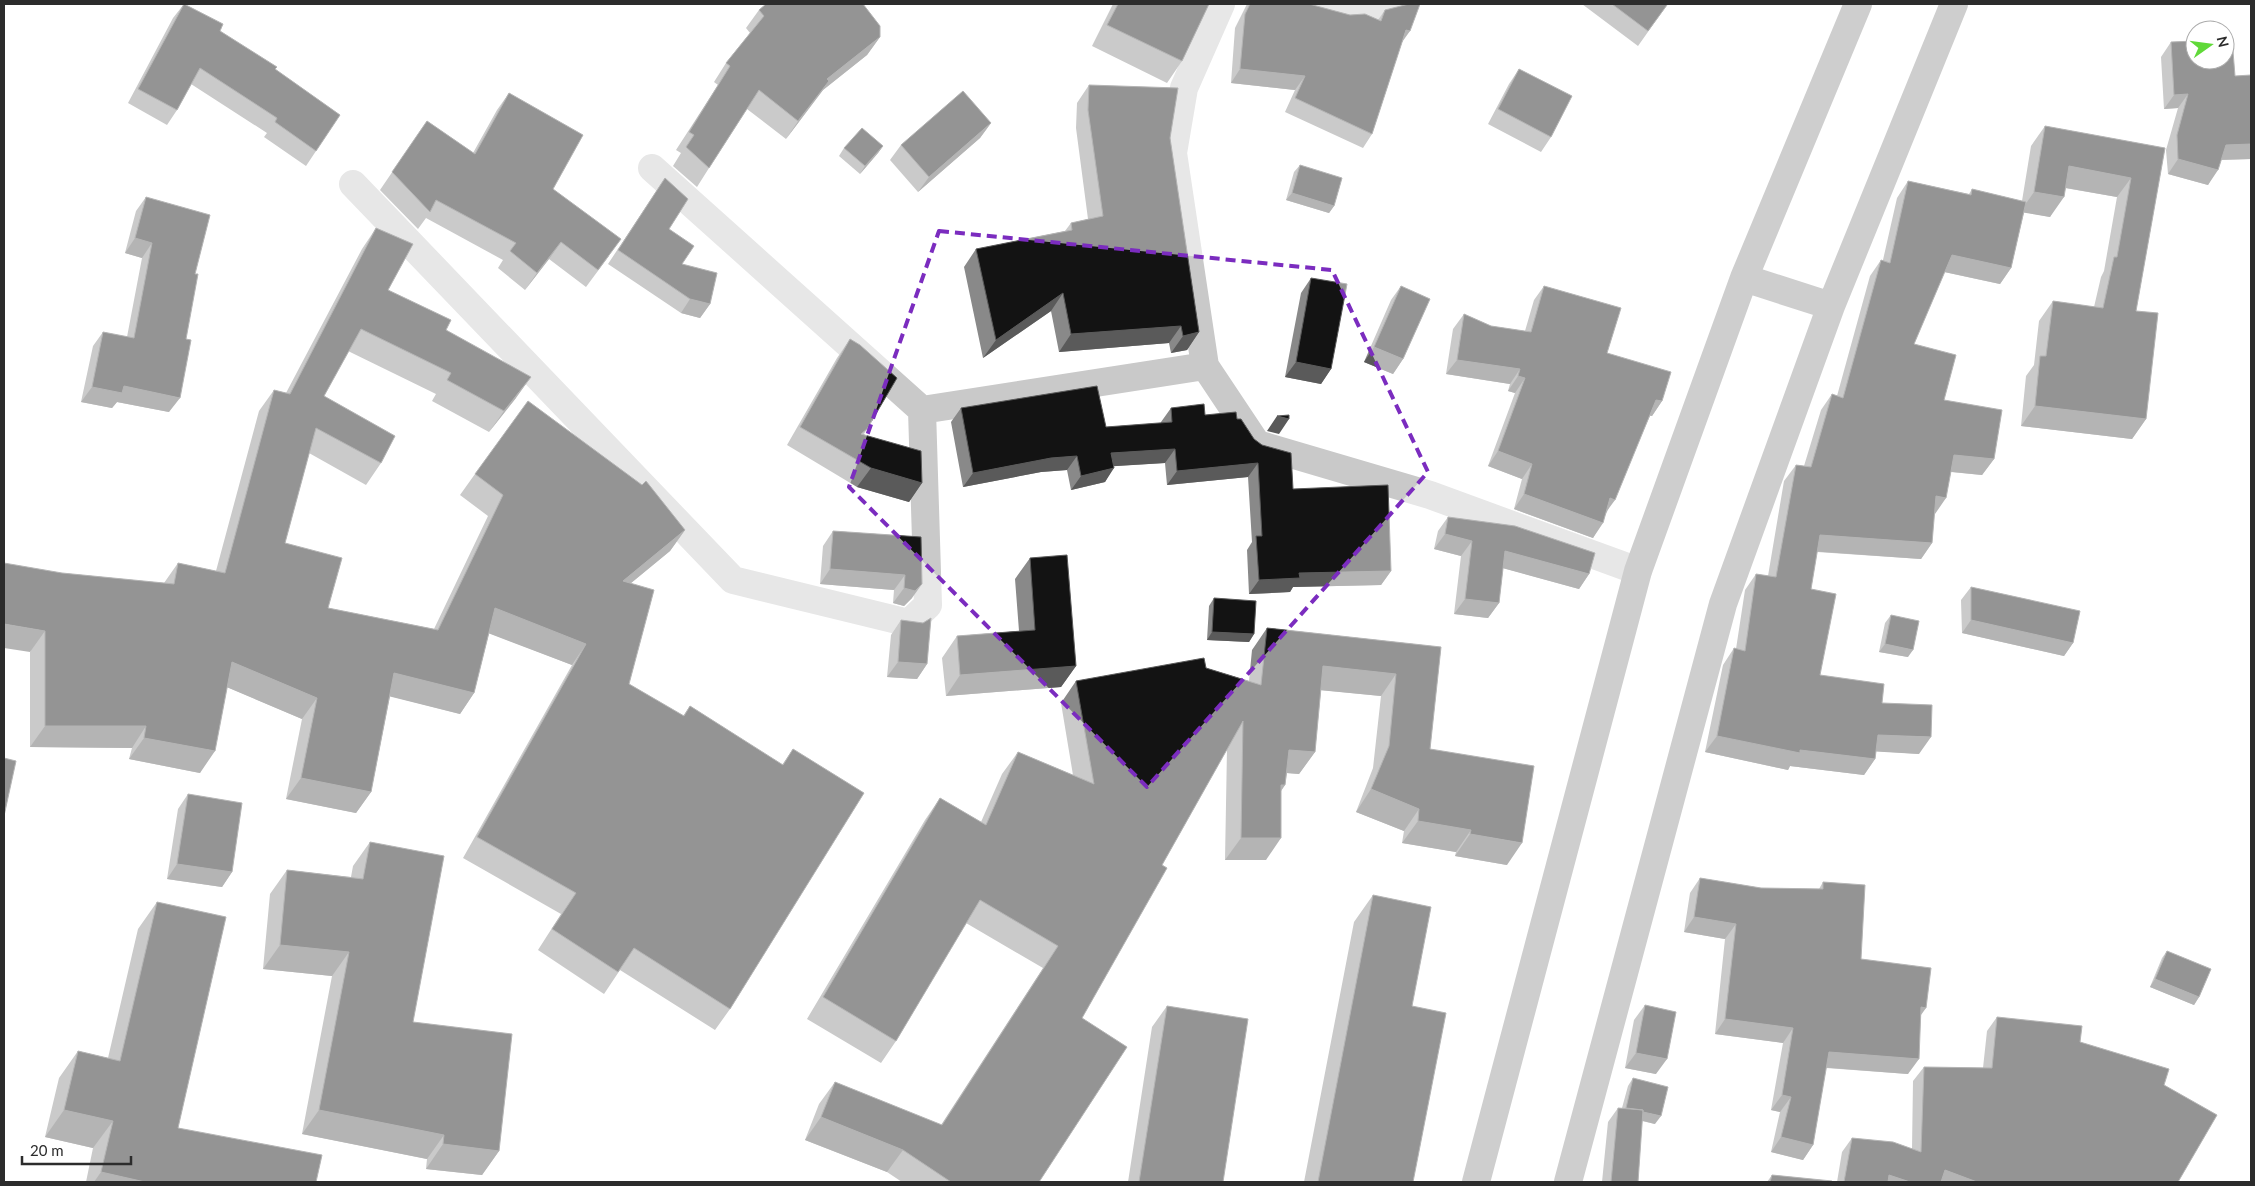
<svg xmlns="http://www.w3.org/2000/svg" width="2255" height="1186" viewBox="0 0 2255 1186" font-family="Lato,sans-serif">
	<rect width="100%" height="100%" fill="#fff"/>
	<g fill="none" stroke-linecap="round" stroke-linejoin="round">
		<path stroke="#c9c9c9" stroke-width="28" d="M 1221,4 L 1184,88 L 1173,153 L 1205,366 L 1257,444 L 1430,495 L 1638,571
			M 1306,4 L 1344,14 L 1396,4
			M 652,168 L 922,410
			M 353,184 L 733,580 L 909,623 L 928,605 L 922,410 L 1205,366"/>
		<path stroke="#939393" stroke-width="28" d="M 1744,278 L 1831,306
			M 1476,1182 L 1638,571 L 1744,278 L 1858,4
			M 1568,1182 L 1723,604 L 1831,306 L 1954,4"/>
	</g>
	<path fill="#898989" d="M 184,4 L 220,31 L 340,115 L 306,166 L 264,137 L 267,133 L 191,84 L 177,110 L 167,125 L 128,103 L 173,18 Z
		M 1113,4 L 1209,4 L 1182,61 L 1167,83 L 1092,46 Z
		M 1247,4 L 1309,4 L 1350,15 L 1378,20 L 1385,10 L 1402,42 L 1372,134 L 1363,148 L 1285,112 L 1295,90 L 1231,83 L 1235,28 Z
		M 1582,4 L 1665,4 L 1667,5 L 1638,46 Z
		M 759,10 L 880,37 L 867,55 L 823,90 L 786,139 L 747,109 L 709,168 L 697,187 L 673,166 L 681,153 L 676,150 L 718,85 L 714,82 L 726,63 L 750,33 L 746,28 Z
		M 2171,42 L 2235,76 L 2251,159 L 2221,160 L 2208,185 L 2168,174 L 2166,150 L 2178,108 L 2164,109 L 2161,57 Z
		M 1519,69 L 1551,137 L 1541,152 L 1488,124 L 1509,84 Z
		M 1089,85 L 1170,138 L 1199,332 L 1187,350 L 1171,353 L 1169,343 L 1059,352 L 1051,311 L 983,358 L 964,267 L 976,249 L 1065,231 L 1071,223 L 1088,219 L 1076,128 L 1077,103 Z
		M 509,93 L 553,189 L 609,256 L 586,287 L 549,259 L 525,290 L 498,268 L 503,260 L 426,218 L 418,229 L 380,190 L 427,121 L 473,153 L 497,110 Z
		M 991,123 L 980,138 L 918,192 L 890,160 L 901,145 Z
		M 2045,126 L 2165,148 L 2136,311 L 2146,419 L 2132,439 L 2021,426 L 2026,376 L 2034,365 L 2039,321 L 2053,301 L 2094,307 L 2101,277 L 2104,271 L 2117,197 L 2065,188 L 2050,217 L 2024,212 L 2011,268 L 2000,284 L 1944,272 L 1914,344 L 1944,400 L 1994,459 L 1982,475 L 1951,472 L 1934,514 L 1932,543 L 1921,559 L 1817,552 L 1811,589 L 1820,675 L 1882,703 L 1919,754 L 1876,751 L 1875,759 L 1864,775 L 1790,766 L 1788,770 L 1705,752 L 1723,665 L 1734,648 L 1736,649 L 1745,590 L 1756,574 L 1768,576 L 1784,481 L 1796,465 L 1804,466 L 1821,410 L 1832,394 L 1837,396 L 1870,276 L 1881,260 L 1883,260 L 1897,198 L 1908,181 L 1969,194 L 1972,189 L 2022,201 L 2031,146 Z
		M 883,146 L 878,153 L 860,174 L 839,156 L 844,148 Z
		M 1300,165 L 1334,206 L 1329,213 L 1286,200 L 1294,172 Z
		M 665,178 L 669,229 L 682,264 L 710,304 L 700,318 L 681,313 L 608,264 Z
		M 146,197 L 195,274 L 169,412 L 117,402 L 112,408 L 81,402 L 93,346 L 103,332 L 127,337 L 142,258 L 125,253 L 136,211 Z
		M 376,228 L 388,290 L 446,330 L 516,398 L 489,432 L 432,401 L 436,394 L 348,351 L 324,396 L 381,463 L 366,485 L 309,453 L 285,543 L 328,608 L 434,629 L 488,516 L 460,495 L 475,474 L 685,530 L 670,551 L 631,583 L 629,684 L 683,716 L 690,706 L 782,765 L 793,749 L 730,1009 L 715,1030 L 620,970 L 604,994 L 538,950 L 561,914 L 463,858 L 572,665 L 489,633 L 474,693 L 460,714 L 390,696 L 371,792 L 356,813 L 286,799 L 302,719 L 227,687 L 200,773 L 129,759 L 132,748 L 30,747 L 30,652 L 62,573 L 164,583 L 178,563 L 216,571 L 259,411 L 274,390 L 286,393 L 362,249 Z
		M 1311,278 L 1331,369 L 1321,384 L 1285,377 L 1301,293 Z
		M 1401,286 L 1403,359 L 1393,374 L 1364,362 L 1391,300 Z
		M 1544,286 L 1607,353 L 1662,401 L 1652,416 L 1650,416 L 1607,512 L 1593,538 L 1514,509 L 1522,479 L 1488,466 L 1515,393 L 1508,391 L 1510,384 L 1446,374 L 1453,329 L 1464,314 L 1491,326 L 1525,331 L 1534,300 Z
		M 850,339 L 867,429 L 864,434 L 922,483 L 909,502 L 857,487 L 787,445 L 837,358 Z
		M 961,408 L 1106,427 L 1161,423 L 1161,422 L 1171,408 L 1205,415 L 1237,419 L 1254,439 L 1293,489 L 1391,571 L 1381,585 L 1293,587 L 1290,592 L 1249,594 L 1247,550 L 1252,542 L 1248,477 L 1167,485 L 1165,463 L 1114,466 L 1105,482 L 1071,490 L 1067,470 L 1041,472 L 963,487 L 951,422 Z
		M 1448,517 L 1589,574 L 1579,589 L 1503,568 L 1499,603 L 1488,618 L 1454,614 L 1461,556 L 1434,549 L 1438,531 Z
		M 833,531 L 921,537 L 912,598 L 904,606 L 893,603 L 894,590 L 820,584 L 823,546 Z
		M 1030,558 L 1076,666 L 1061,687 L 946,696 L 942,658 L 957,636 L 1019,631 L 1015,579 Z
		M 1971,587 L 2073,643 L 2064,656 L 1962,633 L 1961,600 Z
		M 1214,598 L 1254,634 L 1249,642 L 1207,640 L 1209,606 Z
		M 1891,615 L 1908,657 L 1879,652 L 1885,623 Z
		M 901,620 L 927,664 L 917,679 L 887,677 L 891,635 Z
		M 1267,628 L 1441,647 L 1430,749 L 1507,865 L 1455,856 L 1456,852 L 1402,843 L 1404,831 L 1356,812 L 1373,768 L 1381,696 L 1321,690 L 1315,752 L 1299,774 L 1287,773 L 1285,785 L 1281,791 L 1266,860 L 1225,860 L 1227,749 L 1162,865 L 1082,1018 L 1039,1182 L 902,1182 L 887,1172 L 805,1140 L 819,1104 L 835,1082 L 941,1125 L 1043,968 L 966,923 L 896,1041 L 881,1063 L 807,1019 L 925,820 L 940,798 L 981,822 L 1002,774 L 1018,752 L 1073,775 L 1061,703 L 1076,681 L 1206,668 L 1249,681 L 1252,650 Z
		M 188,794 L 232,872 L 222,887 L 167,879 L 178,809 Z
		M 370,842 L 413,1022 L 499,1151 L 482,1175 L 426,1169 L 427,1159 L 302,1134 L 332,976 L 263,969 L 270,894 L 287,870 L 351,877 L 353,866 Z
		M 1700,878 L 1761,888 L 1819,889 L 1823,882 L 1861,959 L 1921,1016 L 1908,1074 L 1826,1068 L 1813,1145 L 1803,1160 L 1771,1152 L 1780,1112 L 1771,1110 L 1783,1043 L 1715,1034 L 1725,939 L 1684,932 L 1690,893 Z
		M 1373,895 L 1412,1006 L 1413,1182 L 1304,1182 L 1354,922 Z
		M 157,902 L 178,1128 L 316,1182 L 86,1182 L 93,1148 L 45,1137 L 59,1078 L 78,1051 L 108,1058 L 138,929 Z
		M 2167,951 L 2199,997 L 2194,1005 L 2150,987 L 2162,958 Z
		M 1645,1005 L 1656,1074 L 1625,1068 L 1634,1020 Z
		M 1167,1006 L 1223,1182 L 1128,1182 L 1152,1027 Z
		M 1997,1017 L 2080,1042 L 2164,1085 L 2178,1182 L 1837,1182 L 1842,1152 L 1852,1138 L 1912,1149 L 1913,1081 L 1924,1067 L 1983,1068 L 1987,1031 Z
		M 1633,1078 L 1655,1124 L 1642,1121 L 1638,1182 L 1602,1182 L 1608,1122 L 1618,1108 L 1622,1108 L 1628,1086 Z
		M 1772,1175 L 1832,1182 L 1767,1182 Z"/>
	<path fill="#5a5a5a" d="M 1406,30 L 1410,31 L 1400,45 Z
		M 880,37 L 867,55 L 823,90 L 786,139 L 827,79 Z
		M 1240,69 L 1305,76 L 1295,90 L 1231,83 Z
		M 2188,94 L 2178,108 L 2164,109 L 2174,95 Z
		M 991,123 L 980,138 L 918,192 L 929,177 Z
		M 2251,144 L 2251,159 L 2215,160 L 2226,145 Z
		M 883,146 L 878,153 L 860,174 L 865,166 Z
		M 2178,159 L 2218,170 L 2208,185 L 2168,174 Z
		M 2069,166 L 2131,178 L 2117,197 L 2055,186 Z
		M 2034,192 L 2064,197 L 2050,217 L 2020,212 Z
		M 1292,193 L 1334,206 L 1329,213 L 1286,200 Z
		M 135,238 L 152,243 L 142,258 L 125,253 Z
		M 561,242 L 549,259 L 525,290 L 537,273 Z
		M 1952,255 L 2011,268 L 2000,284 L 1940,271 Z
		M 1063,293 L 1051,311 L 983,358 L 996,340 Z
		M 690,299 L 710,304 L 700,318 L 681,313 Z
		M 1181,326 L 1169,343 L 1059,352 L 1071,334 Z
		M 1199,332 L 1187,350 L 1171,353 L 1183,336 Z
		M 1374,347 L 1403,359 L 1393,374 L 1364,362 Z
		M 1457,360 L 1520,369 L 1510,384 L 1446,374 Z
		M 1296,362 L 1331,369 L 1321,384 L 1285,377 Z
		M 1518,376 L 1525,378 L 1515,393 L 1508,391 Z
		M 531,377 L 516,398 L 489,432 L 504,411 Z
		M 124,386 L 180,398 L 169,412 L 117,402 L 112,408 L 81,402 L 92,387 Z
		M 1656,400 L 1662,401 L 1652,416 L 1646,414 Z
		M 2035,406 L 2146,419 L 2132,439 L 2021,426 Z
		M 1277,416 L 1289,419 L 1279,434 L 1267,431 Z
		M 1175,449 L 1165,463 L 1101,467 L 1111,453 Z
		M 1498,451 L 1532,464 L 1522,479 L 1488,466 Z
		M 1954,455 L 1994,459 L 1982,475 L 1943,471 Z
		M 1077,456 L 1067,470 L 1041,472 L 963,487 L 973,473 L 1051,458 Z
		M 1258,463 L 1248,477 L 1167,485 L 1177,471 Z
		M 871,468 L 922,483 L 909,502 L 857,487 Z
		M 1114,468 L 1105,482 L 1071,490 L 1081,476 Z
		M 1524,494 L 1603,523 L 1593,538 L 1514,509 Z
		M 1936,496 L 1946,498 L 1935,514 L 1924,512 Z
		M 1610,498 L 1615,500 L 1604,515 Z
		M 685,530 L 670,551 L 608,602 L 623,581 Z
		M 1445,534 L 1472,541 L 1461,556 L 1434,549 Z
		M 1820,535 L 1932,543 L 1921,559 L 1809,551 Z
		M 1505,551 L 1589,574 L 1579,589 L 1495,566 Z
		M 830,569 L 905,575 L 894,590 L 820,584 Z
		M 1391,571 L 1381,585 L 1293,587 L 1290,592 L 1249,594 L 1259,580 L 1299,573 Z
		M 922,584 L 912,598 L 904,606 L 893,603 L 904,588 Z
		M 1465,599 L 1499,603 L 1488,618 L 1454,614 Z
		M 495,608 L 586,644 L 572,665 L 480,630 Z
		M 1971,620 L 2073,643 L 2064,656 L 1962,633 Z
		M 4,624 L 45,631 L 30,652 L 4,648 Z
		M 1212,632 L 1254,634 L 1249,642 L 1207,640 Z
		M 1885,644 L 1913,650 L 1908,657 L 1879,652 Z
		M 232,662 L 317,698 L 302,719 L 217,683 Z
		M 898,662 L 927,664 L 917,679 L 887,677 Z
		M 1076,666 L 1061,687 L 946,696 L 960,675 Z
		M 1323,666 L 1396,674 L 1381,696 L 1308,689 Z
		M 394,673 L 474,693 L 460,714 L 380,694 Z
		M 45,726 L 146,726 L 132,748 L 30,747 Z
		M 1878,735 L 1931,737 L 1919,754 L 1867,751 Z
		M 1717,736 L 1800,750 L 1875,759 L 1864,775 L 1790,766 L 1788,770 L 1705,752 Z
		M 144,738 L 215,751 L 200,773 L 129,759 Z
		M 1289,750 L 1315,752 L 1299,774 L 1274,772 Z
		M 301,778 L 371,792 L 356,813 L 286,799 Z
		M 1281,785 L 1285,785 L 1270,807 Z
		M 1371,789 L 1419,809 L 1404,831 L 1356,812 Z
		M 1418,821 L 1471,830 L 1456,852 L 1402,843 Z
		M 1470,834 L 1522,843 L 1507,865 L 1455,856 Z
		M 1241,838 L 1281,838 L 1266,860 L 1225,860 Z
		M 177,864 L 232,872 L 222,887 L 167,879 Z
		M 1694,917 L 1736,924 L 1725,939 L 1684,932 Z
		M 280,945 L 349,952 L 332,976 L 263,969 Z
		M 2155,979 L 2199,997 L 2194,1005 L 2150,987 Z
		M 1921,1007 L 1926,1008 L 1916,1022 Z
		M 1725,1019 L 1793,1028 L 1783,1043 L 1715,1034 Z
		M 1829,1052 L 1919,1059 L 1908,1074 L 1818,1067 Z
		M 1636,1053 L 1667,1059 L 1656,1074 L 1625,1068 Z
		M 1782,1095 L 1791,1097 L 1780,1112 L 1771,1110 Z
		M 1626,1108 L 1661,1116 L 1655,1124 L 1620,1115 Z
		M 64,1110 L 113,1121 L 93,1148 L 45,1137 Z
		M 319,1110 L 444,1135 L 427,1159 L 302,1134 Z
		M 821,1117 L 903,1150 L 887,1172 L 805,1140 Z
		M 1781,1137 L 1813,1145 L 1803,1160 L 1771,1152 Z
		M 443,1144 L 499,1151 L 482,1175 L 426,1169 Z
		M 1945,1170 L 1977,1182 L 1937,1182 Z
		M 101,1172 L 145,1182 L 94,1182 Z
		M 1889,1175 L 1910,1182 L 1884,1182 Z"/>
	<path fill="#131313" stroke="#5a5a5a" d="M 184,4 L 223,24 L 220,31 L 277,67 L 275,69 L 340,115 L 316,151 L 275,122 L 277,118 L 200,68 L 177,110 L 138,89 Z
		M 766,4 L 863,4 L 880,26 L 880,37 L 827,79 L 829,81 L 798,121 L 759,90 L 709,168 L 686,147 L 694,135 L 689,132 L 730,66 L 726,63 L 764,16 L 759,10 Z
		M 1118,4 L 1209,4 L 1182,61 L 1107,25 Z
		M 1250,4 L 1309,4 L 1350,15 L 1365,14 L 1381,21 L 1385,10 L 1409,4 L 1420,4 L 1410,31 L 1406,30 L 1372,134 L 1295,98 L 1305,76 L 1240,69 L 1245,14 Z
		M 1612,4 L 1665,4 L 1667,5 L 1648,31 Z
		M 2225,39 L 2232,39 L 2235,76 L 2251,75 L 2251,144 L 2226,145 L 2218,170 L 2178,159 L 2177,135 L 2188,94 L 2174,95 L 2171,42 L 2195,41 L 2195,60 L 2225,60 Z
		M 1519,69 L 1572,96 L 1551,137 L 1498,109 Z
		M 1089,85 L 1178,88 L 1170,138 L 1199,332 L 1183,336 L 1181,326 L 1071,334 L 1063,293 L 996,340 L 976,249 L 1072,230 L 1071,223 L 1103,216 L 1088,110 Z
		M 963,91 L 991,123 L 929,177 L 901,145 Z
		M 509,93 L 583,135 L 553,189 L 621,239 L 598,270 L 561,242 L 537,273 L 510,251 L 516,243 L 436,200 L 430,212 L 392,172 L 427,121 L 475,154 Z
		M 2045,126 L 2165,148 L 2136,311 L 2158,313 L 2146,419 L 2035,406 L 2040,356 L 2046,356 L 2053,301 L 2103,308 L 2114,257 L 2117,257 L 2131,178 L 2069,166 L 2064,197 L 2034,192 Z
		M 862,128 L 883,146 L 865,166 L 844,148 Z
		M 1300,165 L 1342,178 L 1334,206 L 1292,193 Z
		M 665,178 L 688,199 L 669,229 L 694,246 L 682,264 L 717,273 L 710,304 L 690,299 L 618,250 Z
		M 1908,181 L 1971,195 L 1972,189 L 2026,202 L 2011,268 L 1952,255 L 1914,344 L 1956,355 L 1944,400 L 2002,410 L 1994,459 L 1954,455 L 1946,498 L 1936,496 L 1932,543 L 1820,535 L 1811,589 L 1836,594 L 1820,675 L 1884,684 L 1882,703 L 1932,705 L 1931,737 L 1878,735 L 1875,759 L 1800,750 L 1800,753 L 1717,736 L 1734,648 L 1745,651 L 1756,574 L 1776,577 L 1796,465 L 1811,467 L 1832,394 L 1843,398 L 1881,260 L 1890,263 Z
		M 146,197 L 210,215 L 195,274 L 198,274 L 186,339 L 191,340 L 180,398 L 124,386 L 122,393 L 92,387 L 103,332 L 134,338 L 152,243 L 135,238 Z
		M 376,228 L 413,244 L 388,290 L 451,320 L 446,330 L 531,377 L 504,411 L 447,380 L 451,373 L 361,329 L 324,396 L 395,436 L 381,463 L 316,428 L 285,543 L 342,558 L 328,608 L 438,630 L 503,495 L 475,474 L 528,401 L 642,485 L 646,481 L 685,530 L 623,581 L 654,590 L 629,684 L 684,716 L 690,706 L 783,765 L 793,749 L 864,793 L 730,1009 L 634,948 L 618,972 L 552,929 L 576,893 L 477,837 L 586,644 L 495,608 L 474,693 L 394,673 L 371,792 L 301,778 L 317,698 L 232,662 L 215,751 L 144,738 L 146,726 L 45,726 L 45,631 L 4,624 L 4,563 L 62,573 L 174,584 L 178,563 L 225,573 L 274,390 L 290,394 Z
		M 1311,278 L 1347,284 L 1331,369 L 1296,362 Z
		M 1401,286 L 1430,299 L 1403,359 L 1374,347 Z
		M 1544,286 L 1621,308 L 1607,353 L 1671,372 L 1662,401 L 1656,400 L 1615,500 L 1610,498 L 1603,523 L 1524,494 L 1532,464 L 1498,451 L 1525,378 L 1518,376 L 1520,369 L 1457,360 L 1464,314 L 1491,326 L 1531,332 Z
		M 850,339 L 860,345 L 897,378 L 867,429 L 861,434 L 921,451 L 922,483 L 871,468 L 800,427 Z
		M 1097,386 L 1106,427 L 1172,422 L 1171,408 L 1204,404 L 1205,415 L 1236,412 L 1237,419 L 1241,419 L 1254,439 L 1262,445 L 1291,453 L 1293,489 L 1388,485 L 1391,571 L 1299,573 L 1300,578 L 1259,580 L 1256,536 L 1262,536 L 1258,463 L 1177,471 L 1175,449 L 1111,453 L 1114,468 L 1081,476 L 1077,456 L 1051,458 L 973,473 L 961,408 Z
		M 1289,415 L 1289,419 L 1277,416 Z
		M 1448,517 L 1515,526 L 1595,553 L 1589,574 L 1505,551 L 1499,603 L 1465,599 L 1472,541 L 1445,534 Z
		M 833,531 L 921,537 L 922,584 L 915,591 L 904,588 L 905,575 L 830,569 Z
		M 1067,555 L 1076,666 L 960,675 L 957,636 L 1035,630 L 1030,558 Z
		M 1971,587 L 2080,611 L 2073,643 L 1971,620 Z
		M 1214,598 L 1256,601 L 1254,634 L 1212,632 Z
		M 1891,615 L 1919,621 L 1913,650 L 1885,644 Z
		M 931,618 L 927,664 L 898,662 L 901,620 L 923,623 Z
		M 1267,628 L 1441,647 L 1430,749 L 1534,766 L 1522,843 L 1470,834 L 1471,830 L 1418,821 L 1419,809 L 1371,789 L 1389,746 L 1396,674 L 1323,666 L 1315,752 L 1289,750 L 1285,785 L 1281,785 L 1281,838 L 1241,838 L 1243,721 L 1162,865 L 1167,868 L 1082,1018 L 1127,1047 L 1039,1182 L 951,1182 L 903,1150 L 821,1117 L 835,1082 L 942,1125 L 1058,946 L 980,900 L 896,1041 L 823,997 L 940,798 L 986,825 L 1018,752 L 1094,784 L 1076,681 L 1204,658 L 1206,668 L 1261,685 Z
		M 4,758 L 16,761 L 4,816 Z
		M 188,794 L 242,803 L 232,872 L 177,864 Z
		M 370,842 L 444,856 L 413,1022 L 512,1034 L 499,1151 L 443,1144 L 444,1135 L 319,1110 L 349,952 L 280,945 L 287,870 L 363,879 Z
		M 1700,878 L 1761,888 L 1823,889 L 1823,882 L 1865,885 L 1861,959 L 1931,968 L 1926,1008 L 1921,1007 L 1919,1059 L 1829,1052 L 1813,1145 L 1781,1137 L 1791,1097 L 1782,1095 L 1793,1028 L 1725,1019 L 1736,924 L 1694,917 Z
		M 1373,895 L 1431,907 L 1412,1006 L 1446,1013 L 1413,1182 L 1318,1182 Z
		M 157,902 L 226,917 L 178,1128 L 322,1155 L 316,1182 L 145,1182 L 101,1172 L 113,1121 L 64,1110 L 78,1051 L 120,1061 Z
		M 2167,951 L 2211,969 L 2199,997 L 2155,979 Z
		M 1645,1005 L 1676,1012 L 1667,1059 L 1636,1053 Z
		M 1167,1006 L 1248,1019 L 1223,1182 L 1139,1182 Z
		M 1997,1017 L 2082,1026 L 2080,1042 L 2169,1069 L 2164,1085 L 2217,1115 L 2178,1182 L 1977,1182 L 1945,1170 L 1941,1182 L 1910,1182 L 1889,1175 L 1888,1182 L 1844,1182 L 1852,1138 L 1893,1142 L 1921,1152 L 1924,1067 L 1992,1068 Z
		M 1633,1078 L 1668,1087 L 1661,1116 L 1643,1112 L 1643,1110 L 1626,1108 Z
		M 1618,1108 L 1643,1110 L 1638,1182 L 1611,1182 Z
		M 1772,1175 L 1832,1181 L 1832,1182 L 1770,1182 Z"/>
	<path d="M0 0H2255V1186H0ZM 939,231 L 1332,270 L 1428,472 L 1147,787 L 849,487 Z" fill="#fff" fill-opacity=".55" fill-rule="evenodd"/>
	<path fill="none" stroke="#7b2cbf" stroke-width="4" stroke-dasharray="10 6" stroke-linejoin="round" d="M 939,231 L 1332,270 L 1428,472 L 1147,787 L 849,487 Z"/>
	<rect width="2255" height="1186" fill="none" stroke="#2c2c2c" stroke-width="10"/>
	<g transform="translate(2210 45) rotate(76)"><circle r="24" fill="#ffffff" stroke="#ababab"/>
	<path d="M0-4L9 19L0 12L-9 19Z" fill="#60d939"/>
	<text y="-8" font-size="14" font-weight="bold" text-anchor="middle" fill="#2c2c2c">N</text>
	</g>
	<path d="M22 1156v8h109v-8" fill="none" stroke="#2c2c2c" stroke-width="2.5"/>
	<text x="30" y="1156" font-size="15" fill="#2c2c2c" stroke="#ffffff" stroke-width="4" paint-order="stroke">20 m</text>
</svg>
